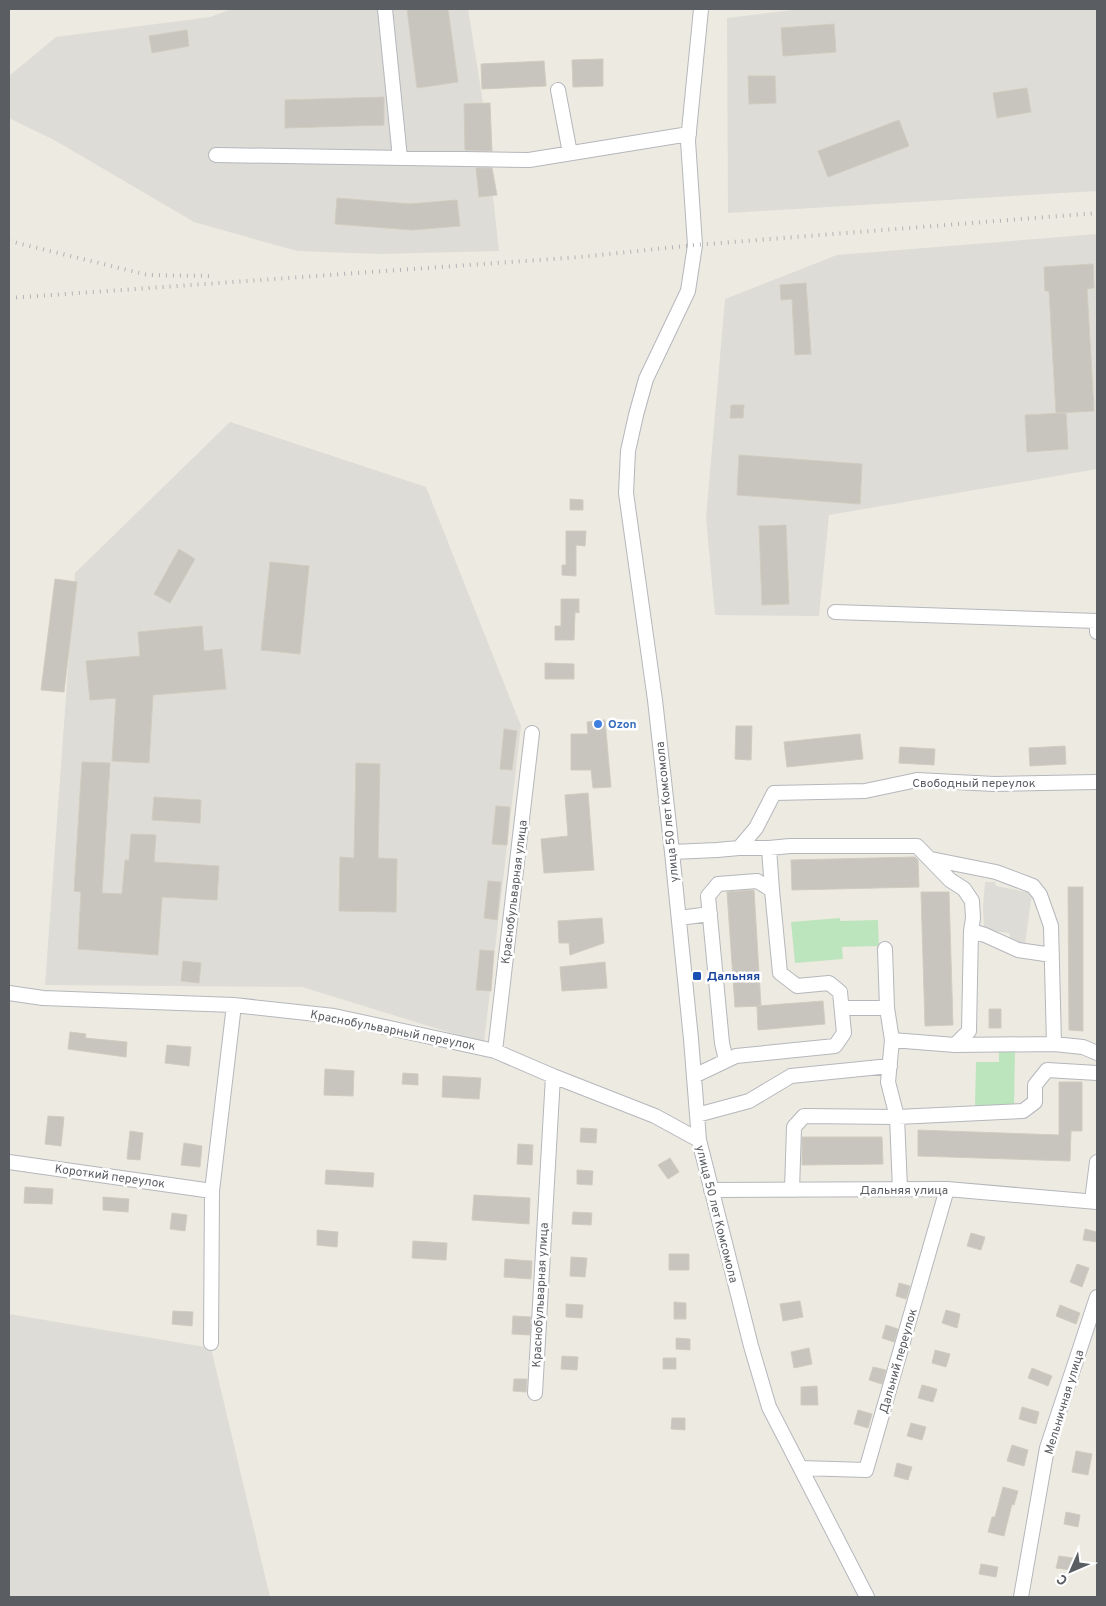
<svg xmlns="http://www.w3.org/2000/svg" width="1106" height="1606" viewBox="0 0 1106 1606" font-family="Overpass,sans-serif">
	<rect width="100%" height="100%" fill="#edeae1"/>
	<path fill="#dedcd6" d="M 232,9 L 468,9 L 482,96 L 499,251 L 379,254 L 297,251 L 194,222 L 56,141 L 9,118 L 9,76 L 56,37 L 210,17 Z
		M 800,9 L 1097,9 L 1097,191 L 728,213 L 727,18 Z
		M 1097,234 L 1097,472 L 1097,469 L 829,515 L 819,616 L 715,615 L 706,518 L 725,299 L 837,255 Z
		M 230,422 L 426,487 L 521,726 L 484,1043 L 302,987 L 45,985 L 75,573 Z
		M 985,882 L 995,882 L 996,886 L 1032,893 L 1025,944 L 1009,942 L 1010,933 L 984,930 L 983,907 Z
		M 9,1314 L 211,1348 L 270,1597 L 9,1597 Z"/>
	<path fill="#bde5bd" d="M 840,918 L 840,921 L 878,920 L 879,946 L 842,947 L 843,959 L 795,963 L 791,922 Z
		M 999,1052 L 1015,1052 L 1014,1106 L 975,1105 L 976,1062 L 999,1062 Z"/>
	<path fill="#c8c4be" stroke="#d1ccbf" d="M 407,9 L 448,9 L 458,82 L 417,88 Z
		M 834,24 L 836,52 L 783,56 L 781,28 Z
		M 187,30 L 189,46 L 152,53 L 149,36 Z
		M 603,59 L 603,86 L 573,87 L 572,60 Z
		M 544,61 L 546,86 L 482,89 L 481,64 Z
		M 748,76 L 775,76 L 776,103 L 749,104 Z
		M 1027,88 L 1031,112 L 997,118 L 993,93 Z
		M 384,97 L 384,125 L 285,128 L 285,100 Z
		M 490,103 L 492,151 L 465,150 L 464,104 Z
		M 899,120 L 909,146 L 828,177 L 818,151 Z
		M 476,168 L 492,168 L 497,195 L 479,197 Z
		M 337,198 L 410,204 L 457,200 L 460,226 L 412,230 L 335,224 Z
		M 1093,264 L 1094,288 L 1087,289 L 1094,411 L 1056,413 L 1049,291 L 1045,291 L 1044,267 Z
		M 806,283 L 811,354 L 795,355 L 792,299 L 781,300 L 780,285 Z
		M 731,405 L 744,405 L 743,418 L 730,418 Z
		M 1066,413 L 1068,449 L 1027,452 L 1025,415 Z
		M 739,455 L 862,464 L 860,504 L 737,495 Z
		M 570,499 L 583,500 L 583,510 L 570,510 Z
		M 786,525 L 789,604 L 762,605 L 759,526 Z
		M 566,531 L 586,531 L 585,546 L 576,545 L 576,576 L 562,575 L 562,565 L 566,565 Z
		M 179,549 L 195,559 L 170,603 L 154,594 Z
		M 270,562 L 309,566 L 300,654 L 261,650 Z
		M 55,579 L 77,582 L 64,692 L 41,690 Z
		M 561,599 L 579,599 L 579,613 L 575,612 L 574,640 L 555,640 L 555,626 L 561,626 Z
		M 202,626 L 204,651 L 222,649 L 226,689 L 153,695 L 149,763 L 112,761 L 116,698 L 90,700 L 86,661 L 140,656 L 138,632 Z
		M 545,663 L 574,664 L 574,679 L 545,679 Z
		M 605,720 L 611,787 L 593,788 L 591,770 L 571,770 L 571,734 L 588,734 L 587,722 Z
		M 736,726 L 752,726 L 751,760 L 735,759 Z
		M 504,729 L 517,731 L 512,770 L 500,769 Z
		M 860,734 L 863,759 L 787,767 L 784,742 Z
		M 1065,746 L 1066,764 L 1030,766 L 1029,748 Z
		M 900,747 L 935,749 L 934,765 L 899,763 Z
		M 82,762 L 110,763 L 102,893 L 122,894 L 125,860 L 129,860 L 131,834 L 156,835 L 154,862 L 219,866 L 217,900 L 162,897 L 158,955 L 78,949 L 81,892 L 74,891 Z
		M 356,763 L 380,764 L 378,858 L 397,859 L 396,912 L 339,911 L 340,857 L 354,858 Z
		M 588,793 L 594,870 L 544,873 L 541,839 L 568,836 L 565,795 Z
		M 154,797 L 201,800 L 200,823 L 152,820 Z
		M 496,806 L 510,807 L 507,845 L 492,844 Z
		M 915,857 L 918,860 L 919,887 L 792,890 L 791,860 Z
		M 488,881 L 501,882 L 497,920 L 484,918 Z
		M 1068,887 L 1083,887 L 1083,1031 L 1069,1030 Z
		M 754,890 L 761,1006 L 735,1007 L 727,892 Z
		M 921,892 L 949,892 L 953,1025 L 925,1026 Z
		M 602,918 L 604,943 L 570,955 L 569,943 L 559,943 L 558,921 Z
		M 480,950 L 494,951 L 491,991 L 476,990 Z
		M 183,961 L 201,963 L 199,983 L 181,981 Z
		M 605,962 L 607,988 L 562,991 L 560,967 Z
		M 823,1001 L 825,1024 L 758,1030 L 757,1006 Z
		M 989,1009 L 1001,1009 L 1001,1028 L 989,1028 Z
		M 70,1032 L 86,1034 L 85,1038 L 127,1042 L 126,1057 L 68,1049 Z
		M 167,1045 L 191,1047 L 189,1066 L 165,1063 Z
		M 325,1069 L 354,1071 L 353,1096 L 324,1095 Z
		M 403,1073 L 418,1074 L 418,1085 L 402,1084 Z
		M 443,1076 L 481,1078 L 479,1099 L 442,1097 Z
		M 1059,1082 L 1082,1082 L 1082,1131 L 1071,1131 L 1070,1161 L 918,1156 L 918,1130 L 1059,1135 Z
		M 48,1116 L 64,1117 L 61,1146 L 45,1144 Z
		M 581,1128 L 597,1129 L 596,1143 L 580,1142 Z
		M 130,1131 L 143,1133 L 140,1160 L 127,1159 Z
		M 802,1137 L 882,1137 L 883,1164 L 802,1165 Z
		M 184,1143 L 202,1146 L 200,1167 L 181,1165 Z
		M 518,1144 L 533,1145 L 532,1165 L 517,1164 Z
		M 670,1158 L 679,1172 L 668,1179 L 658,1165 Z
		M 326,1170 L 374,1173 L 373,1187 L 325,1184 Z
		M 577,1170 L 593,1171 L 592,1185 L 577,1184 Z
		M 25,1187 L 53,1189 L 52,1204 L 24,1203 Z
		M 474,1195 L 530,1198 L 529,1224 L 472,1220 Z
		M 103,1197 L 129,1199 L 128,1212 L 103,1210 Z
		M 573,1212 L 592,1213 L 591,1225 L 572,1224 Z
		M 172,1213 L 187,1215 L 185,1231 L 170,1229 Z
		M 1085,1229 L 1097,1232 L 1097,1242 L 1083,1240 Z
		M 317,1230 L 338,1232 L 337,1247 L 317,1245 Z
		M 971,1233 L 985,1237 L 981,1250 L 967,1246 Z
		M 413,1241 L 447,1243 L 446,1260 L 412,1258 Z
		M 669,1254 L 689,1254 L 689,1270 L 669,1270 Z
		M 571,1257 L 587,1258 L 585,1277 L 570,1276 Z
		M 505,1259 L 532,1261 L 531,1279 L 504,1277 Z
		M 1077,1264 L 1089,1268 L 1082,1287 L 1070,1282 Z
		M 899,1283 L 910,1286 L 906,1299 L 896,1296 Z
		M 800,1301 L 803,1317 L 783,1321 L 780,1304 Z
		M 674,1302 L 686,1303 L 686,1319 L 674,1319 Z
		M 566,1304 L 583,1305 L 582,1318 L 566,1317 Z
		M 1060,1305 L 1080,1313 L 1076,1324 L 1056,1316 Z
		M 946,1310 L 960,1314 L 957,1328 L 942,1323 Z
		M 173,1311 L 193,1312 L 192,1326 L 172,1324 Z
		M 513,1316 L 531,1317 L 530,1335 L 512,1334 Z
		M 886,1325 L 898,1329 L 894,1342 L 882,1338 Z
		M 676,1338 L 690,1339 L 690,1350 L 676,1349 Z
		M 809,1348 L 812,1364 L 794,1368 L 791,1352 Z
		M 935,1350 L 950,1354 L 946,1367 L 932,1363 Z
		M 562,1356 L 578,1357 L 577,1370 L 561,1369 Z
		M 663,1358 L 676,1358 L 676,1369 L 663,1369 Z
		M 873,1367 L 886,1370 L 882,1384 L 869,1380 Z
		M 1032,1368 L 1052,1376 L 1048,1386 L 1028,1378 Z
		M 514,1379 L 527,1379 L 526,1392 L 513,1391 Z
		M 922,1385 L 937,1389 L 933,1402 L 918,1398 Z
		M 817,1386 L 818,1405 L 801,1405 L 801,1387 Z
		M 1022,1407 L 1039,1412 L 1036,1424 L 1019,1419 Z
		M 858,1410 L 872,1414 L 868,1428 L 854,1424 Z
		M 672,1418 L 685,1418 L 685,1430 L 671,1429 Z
		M 911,1423 L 926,1427 L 922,1440 L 907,1436 Z
		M 1012,1445 L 1028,1450 L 1024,1466 L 1007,1461 Z
		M 1076,1451 L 1092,1454 L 1088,1475 L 1072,1472 Z
		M 897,1463 L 912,1467 L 908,1480 L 894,1476 Z
		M 1003,1487 L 1018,1491 L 1014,1505 L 1012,1504 L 1004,1536 L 988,1532 L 992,1517 L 995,1517 Z
		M 1066,1512 L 1080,1515 L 1078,1527 L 1064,1524 Z
		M 1059,1556 L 1073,1558 L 1070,1570 L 1056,1568 Z
		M 981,1564 L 998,1567 L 996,1577 L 979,1574 Z"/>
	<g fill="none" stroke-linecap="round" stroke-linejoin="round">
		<defs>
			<path id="minor" d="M 385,9 L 400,158
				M 701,9 L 688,141 L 695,245 L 688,291 L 646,379 L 636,415 L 628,451 L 626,493 L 655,700 L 672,852 L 691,1039 L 699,1140 L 751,1346 L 769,1407 L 867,1597
				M 558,90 L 570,153
				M 216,155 L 529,160 L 689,134
				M 835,612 L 1097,621 L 1097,632
				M 739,848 L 769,848 L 790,846 L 917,846 L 950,880 L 964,889 L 972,901 L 973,918 L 971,931 L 985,935 L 1018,950 L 1052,955
				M 769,848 L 772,890
				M 672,852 L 717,850 L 739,848 L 756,828 L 774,793 L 865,791 L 917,780 L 994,784 L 1097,782
				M 931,859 L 996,872 L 1033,886 L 1040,895 L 1051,926 L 1054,1044 L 1083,1047 L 1097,1053
				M 679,918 L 710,914
				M 885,949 L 887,1008 L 892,1040 L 888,1082 L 897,1117 L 900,1189
				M 9,993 L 43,998 L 234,1005 L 334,1016 L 495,1051 L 553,1076 L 655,1116 L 699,1140
				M 842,1008 L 887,1008
				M 892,1040 L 955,1045 L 969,1031 L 971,931
				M 955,1045 L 1054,1044
				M 495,1051 L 532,733
				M 694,1076 L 736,1056 L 835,1046 L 844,1033 L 840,992 L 829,983 L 797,986 L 780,973 L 772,890 L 757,881 L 718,884 L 708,896 L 722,1043 L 726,1060
				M 697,1115 L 749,1101 L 791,1076 L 890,1066
				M 9,1162 L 212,1191
				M 711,1190 L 947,1189 L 1097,1202
				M 792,1190 L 794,1127 L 804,1116 L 897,1117 L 1023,1111 L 1035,1102 L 1035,1085 L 1047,1070 L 1097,1073
				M 1092,1201 L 1097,1162
				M 211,1343 L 212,1191 L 234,1005
				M 535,1393 L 553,1076
				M 801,1468 L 866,1470 L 947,1189
				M 1021,1597 L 1047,1448 L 1097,1297"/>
		</defs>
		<use href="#minor" stroke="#b4b7bc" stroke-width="16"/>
		<use href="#minor" stroke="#fff" stroke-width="14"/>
		<path stroke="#b2b3b3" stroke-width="4" stroke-dasharray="1 6" stroke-linecap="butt" d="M 9,241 L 148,275 L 210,276
			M 9,298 L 580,257 L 695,245 L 1097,213"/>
	</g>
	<circle fill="#3f7fe0" stroke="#fff" stroke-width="2" cx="598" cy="724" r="5"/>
	<rect fill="#1a4fb4" stroke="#fff" stroke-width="2" x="692" y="971" width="10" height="10" rx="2.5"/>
	<g text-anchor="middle" stroke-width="5" stroke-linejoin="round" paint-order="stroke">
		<g font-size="12" font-weight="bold" fill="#366cbe" stroke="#fff" text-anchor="start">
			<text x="608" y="728">Ozon</text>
		</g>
		<g font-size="12" fill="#5a5d62" stroke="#fff">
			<text x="974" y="787">Свободный переулок</text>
			<text transform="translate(667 812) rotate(-96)" y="4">улица 50 лет Комсомола</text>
			<text transform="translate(514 892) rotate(-83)" y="4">Краснобульварная улица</text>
			<text transform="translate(393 1030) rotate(11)" y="4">Краснобульварный переулок</text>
			<text transform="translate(110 1176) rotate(8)" y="4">Короткий переулок</text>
			<text x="904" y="1194">Дальняя улица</text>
			<text transform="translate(717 1214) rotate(76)" y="4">улица 50 лет Комсомола</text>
			<text transform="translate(540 1295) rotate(-87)" y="4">Краснобульварная улица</text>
			<text transform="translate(898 1361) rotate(-74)" y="4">Дальний переулок</text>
			<text transform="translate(1064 1402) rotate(-73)" y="4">Мельничная улица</text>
		</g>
		<g font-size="12" font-weight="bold" fill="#164399" stroke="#fff" text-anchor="start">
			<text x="707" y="980">Дальняя</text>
		</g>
	</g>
	<rect width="1106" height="1606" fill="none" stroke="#5a5d62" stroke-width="20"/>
	<g transform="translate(1071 1571) rotate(225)" stroke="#ffffff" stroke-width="4" paint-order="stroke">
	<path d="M0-4L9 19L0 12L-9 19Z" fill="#5a5d62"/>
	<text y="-8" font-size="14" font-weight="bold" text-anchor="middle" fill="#5a5d62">С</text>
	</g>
</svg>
